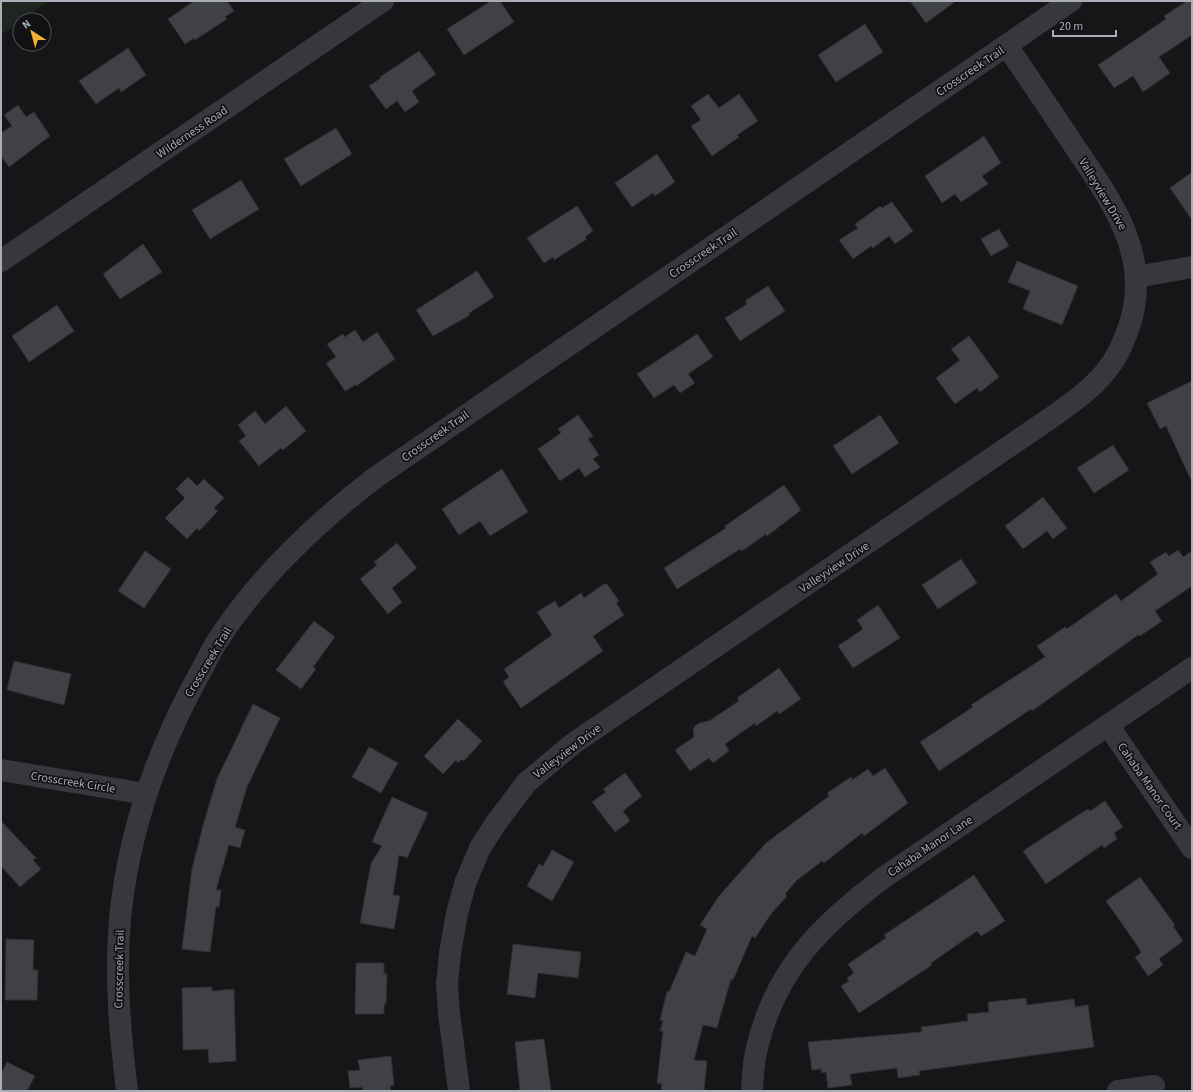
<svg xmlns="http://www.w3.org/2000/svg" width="1193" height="1092" viewBox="0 0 1193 1092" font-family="'Source Sans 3',sans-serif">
	<rect width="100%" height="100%" fill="#161618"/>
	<path fill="#1e261f" d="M 1,1 L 49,1 L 1,35 Z"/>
	<path fill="#404145" stroke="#303034" d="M 194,1 L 227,1 L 234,11 L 225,17 L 227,19 L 195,40 L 194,38 L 185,44 L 168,19 Z
		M 491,1 L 500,1 L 514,22 L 464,55 L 447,29 Z
		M 910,1 L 956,1 L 926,23 Z
		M 1187,1 L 1192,1 L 1192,35 L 1159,57 L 1170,73 L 1143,92 L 1133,76 L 1114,88 L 1098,65 L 1166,19 L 1164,16 Z
		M 865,24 L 883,52 L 836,82 L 818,55 Z
		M 128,48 L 146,75 L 121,92 L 119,88 L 96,104 L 79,81 Z
		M 419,51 L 436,74 L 412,91 L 419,102 L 405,112 L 397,101 L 386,109 L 369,86 L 381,78 L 380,77 Z
		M 708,94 L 719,108 L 739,94 L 758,121 L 737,135 L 739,137 L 712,156 L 691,126 L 701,120 L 691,106 Z
		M 18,105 L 26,117 L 34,112 L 50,136 L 9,167 L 1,156 L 1,133 L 12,126 L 4,115 Z
		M 336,128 L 352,154 L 301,186 L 284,159 Z
		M 984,136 L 1001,163 L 982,176 L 988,184 L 961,202 L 955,194 L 942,203 L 925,176 Z
		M 657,154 L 675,182 L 655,196 L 653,193 L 632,207 L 615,183 Z
		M 1192,172 L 1192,220 L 1170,188 Z
		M 241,180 L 259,209 L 210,239 L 192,210 Z
		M 892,202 L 913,231 L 895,244 L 889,236 L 873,248 L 871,246 L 853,259 L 839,240 L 858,228 L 855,224 L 880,206 L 882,208 Z
		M 577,206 L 593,231 L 585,237 L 587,239 L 554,260 L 553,257 L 544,263 L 527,238 Z
		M 999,229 L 1009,246 L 991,256 L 981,239 Z
		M 143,244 L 162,272 L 120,299 L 103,274 Z
		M 1017,261 L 1078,286 L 1062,325 L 1023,309 L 1030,291 L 1008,282 Z
		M 477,271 L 494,297 L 469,313 L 470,315 L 433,336 L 416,310 Z
		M 768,286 L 785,311 L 740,341 L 725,318 L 747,304 L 745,301 Z
		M 57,305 L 74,331 L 29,362 L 12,336 Z
		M 355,330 L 363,342 L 377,332 L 395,359 L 356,386 L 355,385 L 345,391 L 326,363 L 336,357 L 327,344 L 343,334 L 345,337 Z
		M 697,334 L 713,357 L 688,374 L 695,383 L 680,393 L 674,385 L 654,398 L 637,374 Z
		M 969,336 L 999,377 L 980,392 L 977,388 L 955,404 L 936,378 L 960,360 L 951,349 Z
		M 1192,381 L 1192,482 L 1166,426 L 1160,429 L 1147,403 Z
		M 286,406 L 306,431 L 283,450 L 281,448 L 259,466 L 239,441 L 246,436 L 238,425 L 255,411 L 265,424 Z
		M 578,415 L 593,436 L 588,439 L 599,455 L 593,459 L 600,467 L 585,477 L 579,468 L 560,481 L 538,449 L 561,433 L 558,429 Z
		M 880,415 L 899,443 L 852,474 L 833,446 Z
		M 1113,445 L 1129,470 L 1094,493 L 1077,468 Z
		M 502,469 L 528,512 L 490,536 L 480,521 L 459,535 L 442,509 Z
		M 188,477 L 197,486 L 204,479 L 224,498 L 214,508 L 218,511 L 199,531 L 197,528 L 187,539 L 165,518 L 185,498 L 176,489 Z
		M 784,485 L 801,510 L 767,536 L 766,534 L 742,551 L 740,549 L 677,589 L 664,568 L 726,528 L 725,526 Z
		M 1043,497 L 1067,528 L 1053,539 L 1047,531 L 1023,549 L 1005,526 Z
		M 397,543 L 417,568 L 392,588 L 402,602 L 388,614 L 360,579 L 377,565 L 374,562 Z
		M 1178,550 L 1183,557 L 1192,551 L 1192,586 L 1155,611 L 1162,621 L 1140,636 L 1138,635 L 1032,711 L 1031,709 L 939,771 L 920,742 L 973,707 L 971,705 L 1045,657 L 1037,646 L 1065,627 L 1066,629 L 1071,626 L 1116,594 L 1121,601 L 1158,574 L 1150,562 L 1166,552 L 1169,556 Z
		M 145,551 L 171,569 L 144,608 L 118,591 Z
		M 961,559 L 977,583 L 938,609 L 922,585 Z
		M 604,584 L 607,584 L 619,601 L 616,603 L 624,615 L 593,636 L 603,651 L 521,708 L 503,682 L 509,677 L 504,669 L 552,635 L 537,612 L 555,601 L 559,608 L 581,593 L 584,598 Z
		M 878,605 L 900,638 L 853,668 L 838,646 L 863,629 L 857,620 Z
		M 314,621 L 335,637 L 313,667 L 316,669 L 301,689 L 276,670 Z
		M 14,661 L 71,674 L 64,705 L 7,690 Z
		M 779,668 L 801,699 L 779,714 L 777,711 L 756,726 L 755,723 L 725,744 L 729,751 L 713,763 L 709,758 L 690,771 L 675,750 L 694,737 L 693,729 L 696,725 L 700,723 L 709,721 L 739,701 L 737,698 Z
		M 253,704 L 280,718 L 247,787 L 235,827 L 245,830 L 240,848 L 229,845 L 216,890 L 221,890 L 219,907 L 216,906 L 210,952 L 182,949 L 192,869 L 204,822 L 217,779 Z
		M 458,719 L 482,741 L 464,761 L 462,759 L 458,763 L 456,760 L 443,774 L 424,756 Z
		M 369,747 L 398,763 L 381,793 L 352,777 Z
		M 885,768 L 908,803 L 864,836 L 862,833 L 824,863 L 822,861 L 796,881 L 785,894 L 787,896 L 771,914 L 755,938 L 752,936 L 733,980 L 731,979 L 717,1028 L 703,1025 L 694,1060 L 707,1061 L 704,1091 L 661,1091 L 662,1084 L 657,1083 L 663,1031 L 660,1031 L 663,1021 L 660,1020 L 667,991 L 669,992 L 686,952 L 695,956 L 707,929 L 700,925 L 719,896 L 766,843 L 829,796 L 827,793 L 851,777 L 852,780 L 868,769 L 873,776 Z
		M 625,773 L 642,796 L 623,811 L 630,821 L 615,832 L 592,802 L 606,792 L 603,789 Z
		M 392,797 L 428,813 L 407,858 L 399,855 L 393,895 L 400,896 L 394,929 L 360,923 L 371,863 L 382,846 L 372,842 Z
		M 1105,801 L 1123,827 L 1114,833 L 1117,839 L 1104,848 L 1102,845 L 1046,884 L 1023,851 L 1072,819 L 1088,809 L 1090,811 Z
		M 1,821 L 36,858 L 33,860 L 41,869 L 20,887 L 1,866 Z
		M 552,850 L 574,862 L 552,901 L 527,886 L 539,864 L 543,866 Z
		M 974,875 L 1005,921 L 981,936 L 977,931 L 931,963 L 932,965 L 859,1013 L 841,986 L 849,981 L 847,978 L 854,973 L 848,964 L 886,938 L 884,935 Z
		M 1140,877 L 1175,925 L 1173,926 L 1183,941 L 1159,959 L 1163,965 L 1148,976 L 1135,957 L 1141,953 L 1139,948 L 1106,901 Z
		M 6,939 L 34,940 L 33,970 L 38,970 L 37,1000 L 5,1000 Z
		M 513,944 L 581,952 L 578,978 L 538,973 L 535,998 L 507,994 Z
		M 356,963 L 384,963 L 384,974 L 387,974 L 386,1004 L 384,1004 L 384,1014 L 355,1014 Z
		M 212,987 L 212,991 L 234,989 L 236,1061 L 209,1063 L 208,1049 L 183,1050 L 182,988 Z
		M 1026,998 L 1027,1005 L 1074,999 L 1075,1007 L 1088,1005 L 1094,1047 L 919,1071 L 920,1075 L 898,1078 L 897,1068 L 850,1074 L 852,1085 L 828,1088 L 826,1072 L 822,1073 L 821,1069 L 812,1070 L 808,1042 L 922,1032 L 921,1027 L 968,1021 L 967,1014 L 989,1012 L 988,1002 Z
		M 544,1039 L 551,1091 L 520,1091 L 515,1042 Z
		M 391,1056 L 394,1085 L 390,1086 L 391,1091 L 363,1091 L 362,1087 L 350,1088 L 348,1071 L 360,1070 L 358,1060 Z
		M 7,1062 L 35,1076 L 27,1091 L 1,1091 L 1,1073 Z"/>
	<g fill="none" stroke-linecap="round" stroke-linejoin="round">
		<path stroke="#37383d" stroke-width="22" d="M 1,261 L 383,1
			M 1136,277 L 1192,267
			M 1108,725 L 1192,848
			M 1,770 L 146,794
			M 127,1091 C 120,1034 115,977 120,919 C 128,835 156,754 196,680 C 203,668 209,655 216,643 C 257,579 316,523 376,477 L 1071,1
			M 459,1091 L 449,1013 L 447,984 L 450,953 L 457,913 L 466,881 L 480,848 L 496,823 L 527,782 L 574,743 L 1055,415 C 1074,401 1095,387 1109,367 C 1118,356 1124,341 1129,327 C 1153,255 1111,201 1073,144 C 1051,111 1029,78 1007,46
			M 752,1091 C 753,1077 753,1062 757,1048 C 775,970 821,925 883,878 L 1192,668
			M 1118,1091 L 1154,1086"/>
	</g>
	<g text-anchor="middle" stroke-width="3.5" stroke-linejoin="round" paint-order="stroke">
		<g font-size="12" fill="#a8adb8" stroke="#111113">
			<text transform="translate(970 71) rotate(-34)" y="4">Crosscreek Trail</text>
			<text transform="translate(192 132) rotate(-34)" y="4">Wilderness Road</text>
			<text transform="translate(1103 194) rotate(59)" y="4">Valleyview Drive</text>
			<text transform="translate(703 253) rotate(-34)" y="4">Crosscreek Trail</text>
			<text transform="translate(435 436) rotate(-35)" y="4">Crosscreek Trail</text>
			<text transform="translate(834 567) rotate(-34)" y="4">Valleyview Drive</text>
			<text transform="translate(208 662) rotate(-59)" y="4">Crosscreek Trail</text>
			<text transform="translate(567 751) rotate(-37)" y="4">Valleyview Drive</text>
			<text transform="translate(73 782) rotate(9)" y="4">Crosscreek Circle</text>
			<text transform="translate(1150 786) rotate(55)" y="4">Cahaba Manor Court</text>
			<text transform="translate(930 846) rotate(-34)" y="4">Cahaba Manor Lane</text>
			<text transform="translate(119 969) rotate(-89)" y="4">Crosscreek Trail</text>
		</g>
	</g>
	<rect width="1193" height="1092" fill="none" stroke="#a8adb8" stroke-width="4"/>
	<g transform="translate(32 32) rotate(324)"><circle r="19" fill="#111113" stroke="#4d4f55"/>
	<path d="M0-3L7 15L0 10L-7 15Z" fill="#f2b134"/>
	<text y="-6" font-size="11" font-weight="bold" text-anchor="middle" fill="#a8adb8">N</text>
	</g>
	<path d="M1053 30v6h63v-6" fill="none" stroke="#a8adb8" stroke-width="2"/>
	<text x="1059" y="30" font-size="12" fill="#a8adb8" stroke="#111113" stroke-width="3" paint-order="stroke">20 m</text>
</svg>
